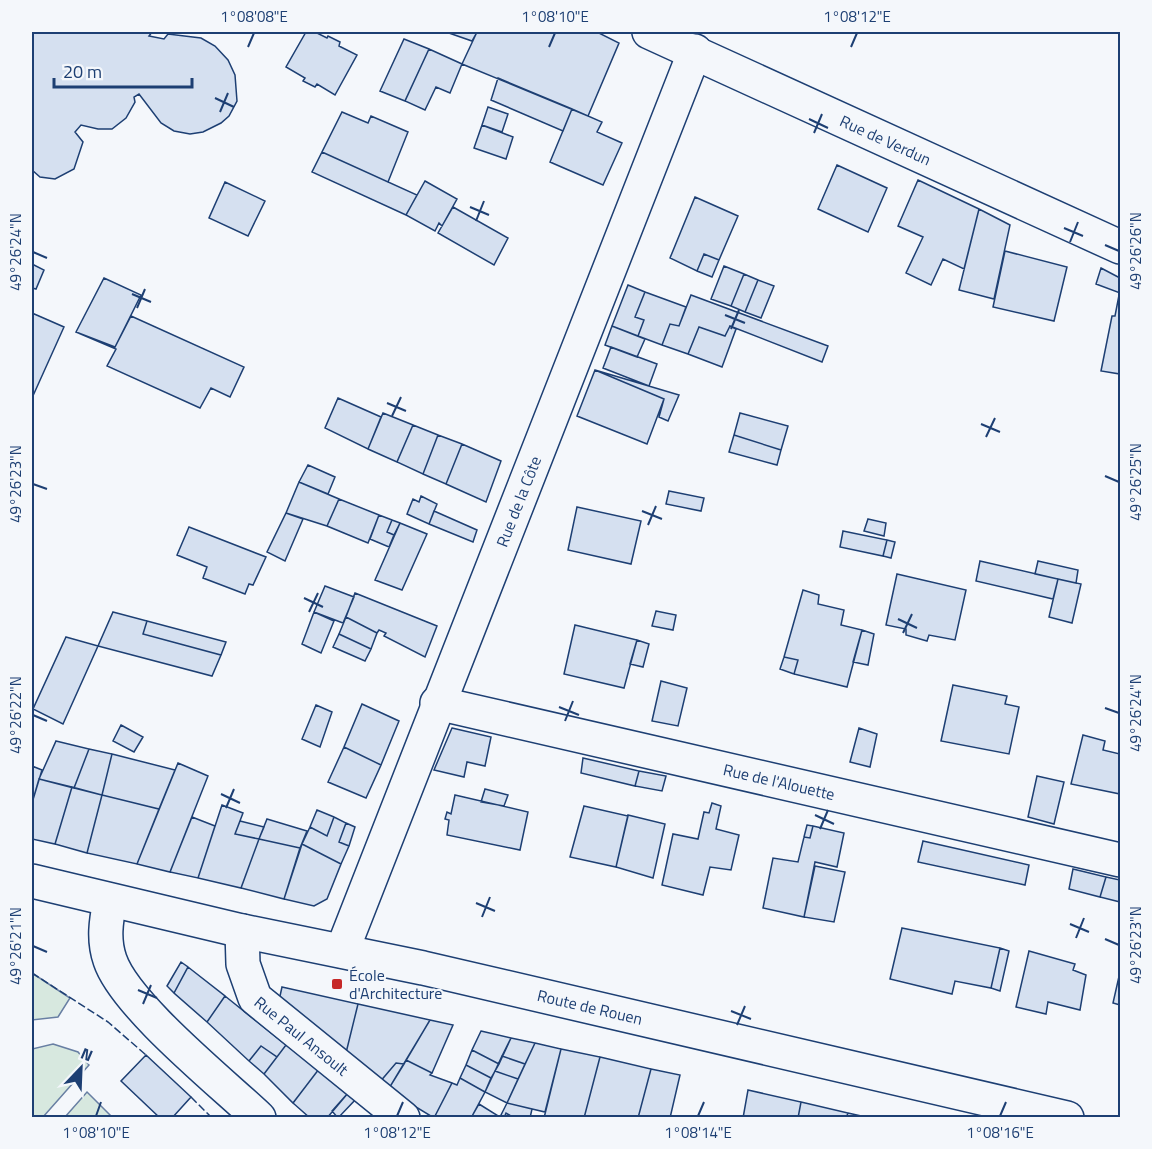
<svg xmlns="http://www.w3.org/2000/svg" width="1152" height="1149" viewBox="0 0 1152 1149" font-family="'Titillium Web',sans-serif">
	<rect width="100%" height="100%" fill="#f4f7fb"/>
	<path fill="#d7e8df" stroke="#687fa3" stroke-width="1.5" d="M 32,973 L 70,998 L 58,1017 L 32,1020 Z
		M 53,1044 L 78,1052 L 89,1065 L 43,1117 L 32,1117 L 32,1049 Z
		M 87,1092 L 112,1117 L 65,1117 Z"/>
	<path fill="#d5e0f0" stroke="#1d3f73" stroke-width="1.5" d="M 32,32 L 152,32 L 149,36 L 164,39 L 168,34 L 201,38 L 215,46 L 228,60 L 235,75 L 237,101 L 229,116 L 221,123 L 203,132 L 190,134 L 174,131 L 161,123 L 139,94 L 134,97 L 135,102 L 126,118 L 112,129 L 98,129 L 81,125 L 75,132 L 83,142 L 74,169 L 55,179 L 40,177 L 32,170 Z
		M 306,32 L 315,32 L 327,38 L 328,36 L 340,42 L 339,46 L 357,55 L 335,95 L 317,84 L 315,87 L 303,81 L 305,78 L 286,67 Z
		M 446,32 L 477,32 L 472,41 Z
		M 477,32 L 597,32 L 619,43 L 588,116 L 462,64 Z
		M 404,39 L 429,49 L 405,101 L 380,91 Z
		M 429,49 L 462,64 L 450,93 L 436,87 L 425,110 L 405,101 Z
		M 498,78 L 572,109 L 563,131 L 491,100 Z
		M 488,107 L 508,114 L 502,132 L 482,125 Z
		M 572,109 L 602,122 L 597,132 L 622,143 L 603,185 L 550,162 Z
		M 342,112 L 368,123 L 371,116 L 408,132 L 388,182 L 322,152 Z
		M 482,125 L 513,137 L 506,159 L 474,148 Z
		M 322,152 L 417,195 L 406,215 L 312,172 Z
		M 837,165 L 887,188 L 868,232 L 818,209 Z
		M 918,180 L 979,209 L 964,269 L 943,259 L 931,285 L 906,273 L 923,237 L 898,226 Z
		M 425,181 L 457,199 L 442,226 L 439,223 L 435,231 L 406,215 Z
		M 225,182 L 265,201 L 248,236 L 209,218 Z
		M 695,197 L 738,216 L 719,260 L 704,254 L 697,271 L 670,258 Z
		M 453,207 L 508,238 L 494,265 L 438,233 Z
		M 979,209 L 1010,225 L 994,299 L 959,290 Z
		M 1005,251 L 1067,267 L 1054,321 L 993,307 Z
		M 704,254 L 719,260 L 712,277 L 697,271 Z
		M 32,264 L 44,270 L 36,289 L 32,288 Z
		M 724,266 L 744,274 L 731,306 L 711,299 Z
		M 1101,268 L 1120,278 L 1120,293 L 1096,284 Z
		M 744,274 L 758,280 L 745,312 L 731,306 Z
		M 104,278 L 141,295 L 115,347 L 76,332 Z
		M 758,280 L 774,286 L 761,318 L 745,312 Z
		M 628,285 L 645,292 L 635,317 L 644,320 L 638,336 L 612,326 Z
		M 1120,290 L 1120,374 L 1101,371 L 1112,316 L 1115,316 Z
		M 645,292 L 686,307 L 679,326 L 670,324 L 662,345 L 638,336 L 644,320 L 635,317 Z
		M 691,295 L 828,346 L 822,362 L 730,326 L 725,336 L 699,327 L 688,354 L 662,345 L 670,324 L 679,326 Z
		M 32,313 L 64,327 L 32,398 Z
		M 131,316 L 244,367 L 230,397 L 211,388 L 200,408 L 107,366 L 116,349 L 76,332 L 115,347 Z
		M 612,326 L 645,339 L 637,357 L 605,345 Z
		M 730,326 L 736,329 L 722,367 L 688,354 L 699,327 L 725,336 Z
		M 611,347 L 657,364 L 649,386 L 603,368 Z
		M 595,370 L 679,395 L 668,421 L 659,417 L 664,399 Z
		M 595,370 L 664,399 L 647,444 L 577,416 Z
		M 338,398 L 381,417 L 368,449 L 325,428 Z
		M 383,413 L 413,425 L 397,462 L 368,449 Z
		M 740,413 L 788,426 L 781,450 L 734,435 Z
		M 413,425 L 438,435 L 423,474 L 397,462 Z
		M 438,435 L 462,444 L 446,484 L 423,474 Z
		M 734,435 L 781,450 L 777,465 L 729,452 Z
		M 462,444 L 501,461 L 486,502 L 446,484 Z
		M 308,465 L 335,477 L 328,494 L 299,482 Z
		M 299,482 L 339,499 L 327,526 L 286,513 Z
		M 669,491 L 704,498 L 701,511 L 666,504 Z
		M 421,496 L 437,504 L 429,524 L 407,514 L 413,499 L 419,502 Z
		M 339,499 L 379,515 L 368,543 L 327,526 Z
		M 577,507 L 641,521 L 631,564 L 568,550 Z
		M 434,511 L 477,530 L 473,542 L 429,524 Z
		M 286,513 L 303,519 L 285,561 L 267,552 Z
		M 379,515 L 392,520 L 387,532 L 394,535 L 389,547 L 370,539 Z
		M 868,519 L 886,523 L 884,536 L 864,531 Z
		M 392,520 L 400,523 L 394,535 L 387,532 Z
		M 400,523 L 427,534 L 402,590 L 375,580 Z
		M 189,527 L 266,557 L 253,585 L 249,584 L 245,594 L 203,578 L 207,567 L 177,555 Z
		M 843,531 L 887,540 L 883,556 L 840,547 Z
		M 887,540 L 895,542 L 891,558 L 883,556 Z
		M 980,561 L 1058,579 L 1053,599 L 976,581 Z
		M 1038,561 L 1078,570 L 1076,583 L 1035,574 Z
		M 897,574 L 966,590 L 955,640 L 929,635 L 927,641 L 906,635 L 906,629 L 886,625 Z
		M 1058,579 L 1081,584 L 1072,623 L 1049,617 Z
		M 325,586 L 354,597 L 343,623 L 314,612 Z
		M 803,590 L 819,595 L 818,604 L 844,610 L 841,625 L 862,630 L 847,687 L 794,674 L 798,660 L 784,657 Z
		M 355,593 L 437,626 L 425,657 L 384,636 L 386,633 L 379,630 L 377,633 L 346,617 Z
		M 656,611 L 676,615 L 673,630 L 652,626 Z
		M 113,612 L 147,621 L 143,634 L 221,655 L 212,676 L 98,646 Z
		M 314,612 L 334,621 L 321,653 L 302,644 Z
		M 346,617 L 377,633 L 371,649 L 339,634 Z
		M 147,621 L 226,642 L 221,655 L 143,634 Z
		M 575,625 L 637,640 L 624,688 L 564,674 Z
		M 862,630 L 874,634 L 868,665 L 853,662 Z
		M 339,634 L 371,649 L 365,661 L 333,647 Z
		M 66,637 L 98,646 L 63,724 L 33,709 Z
		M 637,640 L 649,644 L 643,667 L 630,664 Z
		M 784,657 L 798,660 L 794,674 L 780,669 Z
		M 661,681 L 687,688 L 678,726 L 652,721 Z
		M 953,685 L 1007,696 L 1005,704 L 1019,707 L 1009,754 L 941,741 Z
		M 362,704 L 399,721 L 381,765 L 344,747 Z
		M 316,705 L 332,712 L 320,747 L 302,739 Z
		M 121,725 L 143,737 L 134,752 L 113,741 Z
		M 452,728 L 491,737 L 485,766 L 467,762 L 464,777 L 434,770 Z
		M 859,728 L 877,734 L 870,767 L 850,762 Z
		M 1083,735 L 1105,741 L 1103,750 L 1120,754 L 1120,794 L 1071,784 Z
		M 56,741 L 89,749 L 74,788 L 39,779 Z
		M 344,747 L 381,765 L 366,798 L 328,782 Z
		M 89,749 L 112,754 L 102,795 L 74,788 Z
		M 112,754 L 175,770 L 159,809 L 102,795 Z
		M 583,758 L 639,771 L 635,786 L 581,773 Z
		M 178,763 L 208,776 L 170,872 L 137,864 Z
		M 32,766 L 42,770 L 32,803 Z
		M 639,771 L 666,776 L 662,791 L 635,786 Z
		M 1037,776 L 1064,782 L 1054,824 L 1028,817 Z
		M 39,779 L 72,787 L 55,844 L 32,839 L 32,803 Z
		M 72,787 L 102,795 L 87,853 L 55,844 Z
		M 485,789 L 508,795 L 504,806 L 481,802 Z
		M 102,795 L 159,809 L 137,864 L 87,853 Z
		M 455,795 L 528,812 L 520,850 L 447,835 L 449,820 L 445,819 L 447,812 L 451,814 Z
		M 712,803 L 721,806 L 716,829 L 739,835 L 731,870 L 710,867 L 703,895 L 662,885 L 673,834 L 698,839 L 704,812 L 709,813 Z
		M 222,805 L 243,813 L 235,834 L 259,839 L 241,888 L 198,878 Z
		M 584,806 L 628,816 L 616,867 L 570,857 Z
		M 317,810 L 334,817 L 327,836 L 310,827 Z
		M 628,815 L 665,824 L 653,878 L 616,867 Z
		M 192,817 L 215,826 L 198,878 L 170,872 Z
		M 334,817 L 346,823 L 339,842 L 349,846 L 341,864 L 302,844 L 310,827 L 327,836 Z
		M 267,819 L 307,831 L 300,848 L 259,839 Z
		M 240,821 L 264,827 L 259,839 L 235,834 Z
		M 346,823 L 355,827 L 349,846 L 339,842 Z
		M 807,825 L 813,826 L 810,838 L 804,837 Z
		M 813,826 L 844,833 L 837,867 L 815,862 L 804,917 L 763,908 L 773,858 L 798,862 L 804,837 L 810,838 Z
		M 259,839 L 300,848 L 284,899 L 241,888 Z
		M 923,841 L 1029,865 L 1025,885 L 918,862 Z
		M 302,844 L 341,864 L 327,899 L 314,906 L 284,899 Z
		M 815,866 L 845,872 L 834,922 L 804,917 Z
		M 1073,869 L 1106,877 L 1100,897 L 1069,889 Z
		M 1106,877 L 1120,880 L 1120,902 L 1100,897 Z
		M 902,928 L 1000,948 L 991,988 L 955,981 L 952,994 L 890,979 Z
		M 1000,948 L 1009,951 L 1000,991 L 991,988 Z
		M 1029,951 L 1075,964 L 1073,970 L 1086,975 L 1080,1010 L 1048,1002 L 1046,1014 L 1016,1007 Z
		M 181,962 L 188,967 L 174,993 L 167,986 Z
		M 188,967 L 225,996 L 207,1022 L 174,993 Z
		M 1120,972 L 1120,1005 L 1113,1003 Z
		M 282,987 L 358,1004 L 345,1057 L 278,1005 Z
		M 225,996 L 286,1045 L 277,1057 L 261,1046 L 249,1061 L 207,1022 Z
		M 358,1004 L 430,1020 L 404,1064 L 396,1063 L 379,1083 L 345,1057 Z
		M 430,1020 L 453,1025 L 432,1073 L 406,1060 Z
		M 481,1031 L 511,1038 L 499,1064 L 472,1050 Z
		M 511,1038 L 535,1043 L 525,1064 L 502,1056 Z
		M 535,1043 L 561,1049 L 545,1112 L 507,1103 Z
		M 286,1045 L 319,1069 L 293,1103 L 264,1074 Z
		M 261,1046 L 277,1057 L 264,1074 L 249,1061 Z
		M 561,1049 L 600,1057 L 584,1118 L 544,1118 Z
		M 472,1050 L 499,1064 L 491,1078 L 466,1065 Z
		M 146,1055 L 191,1097 L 172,1118 L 160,1118 L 121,1081 Z
		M 502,1056 L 525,1064 L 518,1079 L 495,1071 Z
		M 600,1057 L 651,1069 L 638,1118 L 584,1118 Z
		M 406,1060 L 432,1073 L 430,1075 L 452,1083 L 434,1118 L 388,1090 Z
		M 396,1063 L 404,1064 L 388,1090 L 379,1083 Z
		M 466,1065 L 491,1078 L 485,1092 L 460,1078 Z
		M 319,1069 L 348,1093 L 327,1118 L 310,1118 L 293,1103 Z
		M 651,1069 L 680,1075 L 670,1118 L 638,1118 Z
		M 495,1071 L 518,1079 L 507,1103 L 485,1092 Z
		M 460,1078 L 485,1092 L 471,1118 L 434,1118 L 452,1083 L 457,1085 Z
		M 748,1090 L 801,1102 L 798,1118 L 743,1118 Z
		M 348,1093 L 356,1099 L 338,1118 L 332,1111 Z
		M 801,1102 L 848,1113 L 846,1118 L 798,1118 Z
		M 507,1103 L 532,1109 L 530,1118 L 514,1118 L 506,1113 L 504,1118 L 500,1117 Z
		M 479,1104 L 500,1117 L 501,1118 L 471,1118 Z
		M 848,1113 L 870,1118 L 846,1118 Z"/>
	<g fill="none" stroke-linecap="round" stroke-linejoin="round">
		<defs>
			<g id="street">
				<path id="s1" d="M 649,32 L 1120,247"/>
				<path id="s2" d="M 437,703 L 1120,860"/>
				<path id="s3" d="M 242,931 L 243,964 L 255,998 L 403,1118"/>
				<path id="s4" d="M 342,951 L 695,51"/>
			</g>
			<g id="secondary">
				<path id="s5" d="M 32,881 L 242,931 L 423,968 L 1067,1118"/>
				<path d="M 110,901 C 106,921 103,940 110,960 C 125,1005 221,1082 259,1118"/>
			</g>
		</defs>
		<use href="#street" stroke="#1d3f73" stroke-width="36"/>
		<use href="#secondary" stroke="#1d3f73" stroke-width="36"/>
		<use href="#street" stroke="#f4f7fb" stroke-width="33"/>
		<use href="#secondary" stroke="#f4f7fb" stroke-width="33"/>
		<path stroke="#1d3f73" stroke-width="1.5" stroke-dasharray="8 3" stroke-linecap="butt" d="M 32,973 L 108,1022 L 146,1055
			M 191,1097 L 212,1118"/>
	</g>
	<path fill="none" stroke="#1d3f73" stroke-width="2" d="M 248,47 L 254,33M 549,47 L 555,33M 851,47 L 857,33M 215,98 L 234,107M 220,112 L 228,93M 809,119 L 828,128M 814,133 L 822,114M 470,207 L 489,215M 476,221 L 484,201M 1064,228 L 1083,236M 1070,242 L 1078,222M 1105,245 L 1119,251M 33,252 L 47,258M 132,294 L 151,302M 137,308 L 145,289M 725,315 L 745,323M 731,329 L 739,310M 387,403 L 406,411M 392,416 L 401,397M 981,424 L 1000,432M 986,437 L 995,418M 1105,476 L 1119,482M 33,484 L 47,489M 642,511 L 662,519M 648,525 L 656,506M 304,598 L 323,607M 309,612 L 318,593M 898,619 L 917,628M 903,633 L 912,614M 559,707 L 579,715M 1105,708 L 1119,713M 33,715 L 47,721M 565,721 L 573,701M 221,794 L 240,803M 226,808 L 234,789M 815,815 L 834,824M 820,829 L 828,810M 476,903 L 495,911M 482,917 L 490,897M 1070,924 L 1089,932M 1076,938 L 1084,918M 1105,939 L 1119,945M 33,946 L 47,952M 138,990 L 157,998M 143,1004 L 151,985M 731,1011 L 751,1019M 737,1025 L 745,1006M 96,1116 L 101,1102M 397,1116 L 403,1102M 698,1116 L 704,1102M 1000,1116 L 1006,1102"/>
	<rect fill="#c62828" stroke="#f4f7fb" stroke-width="2" x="331" y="978" width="12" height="12" rx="3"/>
	<g text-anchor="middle" stroke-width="4.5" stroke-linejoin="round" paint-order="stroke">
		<g font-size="16" fill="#1d3f73" stroke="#f4f7fb">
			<text dy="6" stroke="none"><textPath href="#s1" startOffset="260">Rue de Verdun</textPath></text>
			<text dy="6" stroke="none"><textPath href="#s4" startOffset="483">Rue de la Côte</textPath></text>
			<text dy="6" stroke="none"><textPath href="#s2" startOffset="351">Rue de l'Alouette</textPath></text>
			<text dy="6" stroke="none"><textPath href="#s5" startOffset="572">Route de Rouen</textPath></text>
			<text dy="6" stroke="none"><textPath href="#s3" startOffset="129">Rue Paul Ansoult</textPath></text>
		</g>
		<g font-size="16" fill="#1d3f73" stroke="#f4f7fb" text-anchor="start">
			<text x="349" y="981">École<tspan x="349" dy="18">d'Architecture</tspan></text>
		</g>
	</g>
	<rect width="1152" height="1149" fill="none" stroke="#f4f7fb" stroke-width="66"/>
	<g transform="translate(81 1068) rotate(23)" stroke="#f4f7fb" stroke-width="4.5" paint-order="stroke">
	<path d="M0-4.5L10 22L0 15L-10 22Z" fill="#1d3f73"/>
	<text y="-9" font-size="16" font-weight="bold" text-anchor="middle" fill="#1d3f73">N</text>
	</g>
	<path d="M54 78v9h138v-9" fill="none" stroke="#1d3f73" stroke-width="3"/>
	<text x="63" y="78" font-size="18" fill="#1d3f73" stroke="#f4f7fb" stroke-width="4.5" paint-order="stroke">20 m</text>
	<rect x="33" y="33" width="1086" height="1083" fill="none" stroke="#1d3f73" stroke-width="2"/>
	<g font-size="15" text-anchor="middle" fill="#1d3f73">
		<text x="254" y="22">1°08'08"E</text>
		<text x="555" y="22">1°08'10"E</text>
		<text x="857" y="22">1°08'12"E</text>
		<text transform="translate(1136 251) rotate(-90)" y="5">49°26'26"N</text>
		<text transform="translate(16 252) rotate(-90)" y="5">49°26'24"N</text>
		<text transform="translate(1136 482) rotate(-90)" y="5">49°26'25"N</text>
		<text transform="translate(16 484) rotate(-90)" y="5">49°26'23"N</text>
		<text transform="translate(1136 713) rotate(-90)" y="5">49°26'24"N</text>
		<text transform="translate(16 715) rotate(-90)" y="5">49°26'22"N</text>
		<text transform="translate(1136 945) rotate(-90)" y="5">49°26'23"N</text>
		<text transform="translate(16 946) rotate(-90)" y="5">49°26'21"N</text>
		<text x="96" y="1138">1°08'10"E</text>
		<text x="397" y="1138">1°08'12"E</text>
		<text x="698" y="1138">1°08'14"E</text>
		<text x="1000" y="1138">1°08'16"E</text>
	</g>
</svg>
